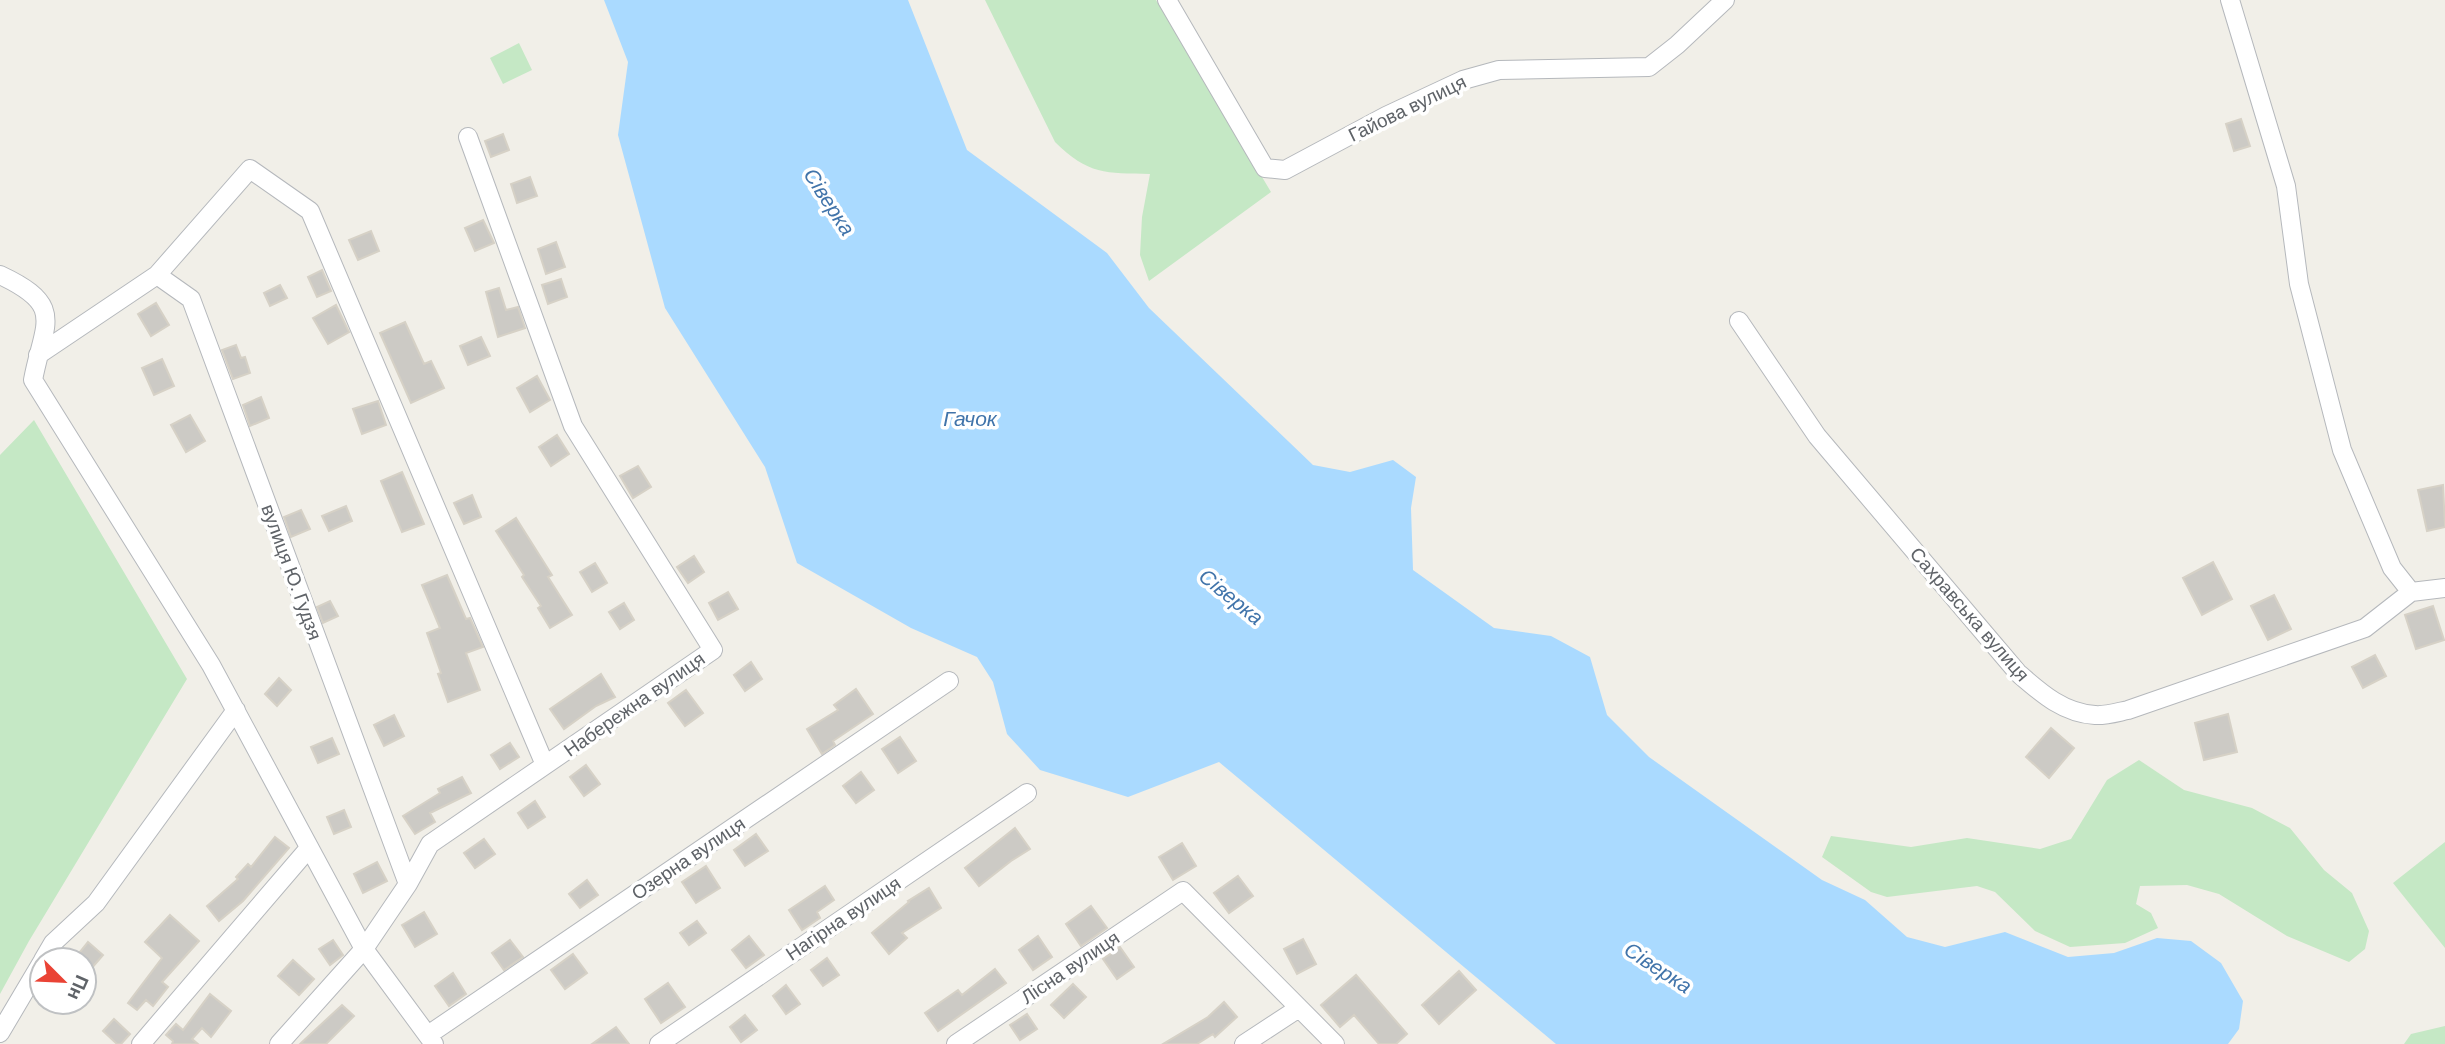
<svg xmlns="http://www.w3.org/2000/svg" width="2445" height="1044" viewBox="0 0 2445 1044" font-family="'DM Sans',sans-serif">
	<rect width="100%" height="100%" fill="#f1efe8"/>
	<path fill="#c5e8c5" d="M 985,0 L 1156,0 L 1271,192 L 1149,281 L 1140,255 L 1142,217 L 1150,174 C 1106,173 1088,175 1055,142 Z
		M 519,43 L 532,70 L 503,84 L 490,58 Z
		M 34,420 L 187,679 L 29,941 L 0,994 L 0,455 Z
		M 2139,760 L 2184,790 L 2252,808 L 2290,828 L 2324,870 L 2352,893 L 2369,931 L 2365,949 L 2349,962 L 2287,936 L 2219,894 L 2187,885 L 2140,886 L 2136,904 L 2151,913 L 2158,928 L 2125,943 L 2070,947 L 2035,931 L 1995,892 L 1977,886 L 1887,897 L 1871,892 L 1822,857 L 1831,836 L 1911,847 L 1967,838 L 2040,849 L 2071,839 L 2107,780 Z
		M 2445,842 L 2445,948 L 2393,883 Z
		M 2445,1026 L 2445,1044 L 2404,1044 L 2411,1034 Z"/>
	<path fill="#aadaff" d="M 604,0 L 908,0 L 967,150 L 1107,253 L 1149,308 L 1313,465 L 1350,472 L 1393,460 L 1416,477 L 1411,508 L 1413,570 L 1494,628 L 1551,636 L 1590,657 L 1607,715 L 1649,757 L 1822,880 L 1865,900 L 1907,937 L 1945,947 L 2005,932 L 2068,957 L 2114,953 L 2157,938 L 2191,941 L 2221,963 L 2243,1001 L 2239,1029 L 2228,1044 L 1556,1044 L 1219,762 L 1128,797 L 1040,770 L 1007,734 L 993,682 L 977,657 L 911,628 L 797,563 L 765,467 L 665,308 L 618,135 L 628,62 Z"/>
	<path fill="#cccac5" stroke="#d6d1c6" stroke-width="2" d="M 2241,119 L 2250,146 L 2234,151 L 2226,124 Z
		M 503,134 L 509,150 L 491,157 L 485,141 Z
		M 530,177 L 537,196 L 517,203 L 511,184 Z
		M 483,220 L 494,243 L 475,251 L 465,228 Z
		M 371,231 L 379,251 L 358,260 L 349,240 Z
		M 556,242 L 565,267 L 546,274 L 538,249 Z
		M 322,270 L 331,291 L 317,297 L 308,277 Z
		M 561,279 L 567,297 L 548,304 L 542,285 Z
		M 280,285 L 287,298 L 270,306 L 264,293 Z
		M 499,288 L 506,310 L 518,307 L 525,328 L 498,337 L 486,292 Z
		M 156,303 L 169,325 L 151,336 L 138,314 Z
		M 336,305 L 349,332 L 328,344 L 313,318 Z
		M 405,322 L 424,364 L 431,361 L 444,388 L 411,403 L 380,333 Z
		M 481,337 L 490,356 L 468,365 L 460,346 Z
		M 236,345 L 241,358 L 245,357 L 250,373 L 233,379 L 222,350 Z
		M 162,359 L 174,386 L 154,395 L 142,368 Z
		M 537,376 L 550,400 L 530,412 L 517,388 Z
		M 261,397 L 269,418 L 250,426 L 243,405 Z
		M 378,401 L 386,425 L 362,434 L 353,409 Z
		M 190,415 L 205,441 L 186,452 L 171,425 Z
		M 557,435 L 569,454 L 551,466 L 539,447 Z
		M 638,466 L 651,487 L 633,498 L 620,476 Z
		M 402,472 L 424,524 L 402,532 L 381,481 Z
		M 2443,485 L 2445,527 L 2427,531 L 2418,490 Z
		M 472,495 L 481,517 L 464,524 L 454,503 Z
		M 346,506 L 352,521 L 329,531 L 322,516 Z
		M 301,510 L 310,529 L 291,537 L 284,517 Z
		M 516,518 L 552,575 L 548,577 L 572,615 L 550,628 L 538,608 L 541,606 L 522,577 L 524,575 L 496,531 Z
		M 694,556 L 704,572 L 688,583 L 677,567 Z
		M 2213,562 L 2232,599 L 2202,615 L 2183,578 Z
		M 595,563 L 607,583 L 592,592 L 580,572 Z
		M 447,575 L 466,619 L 470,618 L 483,647 L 466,653 L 480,690 L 448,702 L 438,674 L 441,673 L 427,633 L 440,628 L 422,585 Z
		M 728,592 L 738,609 L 718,620 L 709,603 Z
		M 2274,595 L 2291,629 L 2268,640 L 2251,606 Z
		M 330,601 L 338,616 L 323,623 L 317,607 Z
		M 624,603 L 634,620 L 620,629 L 609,612 Z
		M 2433,606 L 2444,640 L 2416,649 L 2405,615 Z
		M 2375,655 L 2386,676 L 2363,688 L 2352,667 Z
		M 751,662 L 762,679 L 745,691 L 734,675 Z
		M 601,674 L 615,697 L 596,706 L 564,729 L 550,709 Z
		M 279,678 L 291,690 L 277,706 L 265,694 Z
		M 856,689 L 873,714 L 833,741 L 835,745 L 822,754 L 807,729 L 838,710 L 834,705 Z
		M 686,690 L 703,713 L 685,726 L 668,703 Z
		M 2228,714 L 2237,752 L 2204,760 L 2195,723 Z
		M 394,715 L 404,736 L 384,746 L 374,725 Z
		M 2051,728 L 2074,748 L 2049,778 L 2026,757 Z
		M 900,737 L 916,761 L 898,773 L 882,749 Z
		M 332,738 L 339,754 L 318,763 L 311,747 Z
		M 510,743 L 519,757 L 500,769 L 491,755 Z
		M 586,765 L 600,784 L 584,796 L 570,777 Z
		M 861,772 L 874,790 L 856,803 L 843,786 Z
		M 462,777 L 471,793 L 430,813 L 435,822 L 415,834 L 403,816 L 440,793 L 438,789 Z
		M 535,801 L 545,817 L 528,828 L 518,813 Z
		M 344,810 L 351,827 L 334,834 L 327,817 Z
		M 1015,828 L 1030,849 L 1011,861 L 979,886 L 965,868 Z
		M 756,834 L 768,851 L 745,866 L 734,850 Z
		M 275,837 L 289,848 L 243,901 L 219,921 L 207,906 L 238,879 L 236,877 L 248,864 L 251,867 Z
		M 484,839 L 495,854 L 475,868 L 464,853 Z
		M 1182,843 L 1196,866 L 1173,880 L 1159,857 Z
		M 377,862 L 387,881 L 363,893 L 354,874 Z
		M 706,866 L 720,888 L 696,903 L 682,882 Z
		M 1238,876 L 1253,896 L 1229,913 L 1214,893 Z
		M 587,880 L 598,895 L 580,908 L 569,894 Z
		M 825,886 L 834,900 L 817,912 L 820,918 L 802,930 L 789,910 Z
		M 929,888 L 941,908 L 902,933 L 907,938 L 889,954 L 872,933 L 909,902 L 908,901 Z
		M 1091,906 L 1107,928 L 1081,946 L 1066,924 Z
		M 424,912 L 437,934 L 415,947 L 402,925 Z
		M 170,915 L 199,941 L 162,982 L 168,987 L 153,1006 L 146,1000 L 137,1010 L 128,1003 L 162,958 L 145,942 Z
		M 697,921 L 706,933 L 689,945 L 680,933 Z
		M 749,936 L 764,955 L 746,968 L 732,950 Z
		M 1038,936 L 1052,957 L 1033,970 L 1019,950 Z
		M 1303,939 L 1316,964 L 1297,974 L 1284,949 Z
		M 333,940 L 343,955 L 330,965 L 319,949 Z
		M 510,940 L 523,957 L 504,970 L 492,953 Z
		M 88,942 L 103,955 L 90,970 L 84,965 L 84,960 L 75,958 Z
		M 1120,947 L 1134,967 L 1117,979 L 1103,959 Z
		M 573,954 L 587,973 L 565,989 L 551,970 Z
		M 827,958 L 839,975 L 823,986 L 811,970 Z
		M 293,960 L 314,979 L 299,995 L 278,976 Z
		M 995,969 L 1006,983 L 938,1031 L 925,1013 L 958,990 L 962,995 Z
		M 1459,971 L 1476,990 L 1439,1024 L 1422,1005 Z
		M 453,973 L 466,994 L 449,1006 L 435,986 Z
		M 1356,975 L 1407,1034 L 1396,1044 L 1379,1044 L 1354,1015 L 1340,1027 L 1321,1005 Z
		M 668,983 L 685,1007 L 661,1023 L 645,999 Z
		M 1073,984 L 1086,997 L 1064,1018 L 1051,1005 Z
		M 786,985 L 800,1004 L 786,1014 L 773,996 Z
		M 210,994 L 231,1011 L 211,1037 L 202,1028 L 192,1039 L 198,1044 L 172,1044 L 173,1041 L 166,1035 L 176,1024 L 183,1030 Z
		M 1224,1002 L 1237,1017 L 1215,1037 L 1213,1034 L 1197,1044 L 1163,1044 L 1208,1017 Z
		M 342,1005 L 354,1016 L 326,1044 L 300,1044 Z
		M 1027,1014 L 1037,1029 L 1020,1040 L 1010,1025 Z
		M 745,1015 L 757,1030 L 741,1042 L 730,1027 Z
		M 114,1019 L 130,1034 L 121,1044 L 117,1044 L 103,1031 Z
		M 616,1027 L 629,1044 L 592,1044 Z"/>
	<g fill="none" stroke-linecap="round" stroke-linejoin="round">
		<defs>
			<path id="street" d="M 1167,0 L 1265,168 L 1285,170 L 1386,116 L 1463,80 L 1499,70 L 1649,67 L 1677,45 L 1725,0
				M 2230,0 L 2286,186 L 2299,284 L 2342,450 L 2392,568 L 2411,592
				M 0,275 C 66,306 44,322 33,380 L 211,665 L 364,949 L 434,1044
				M 157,275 L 191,299 L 408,884
				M 1739,321 L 1817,436 L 2018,673 C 2041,693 2063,713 2095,715 C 2105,716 2118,712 2128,710 L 2365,628 L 2411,592 L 2445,588
				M 38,355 L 157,275 L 250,169 L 310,211 L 545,765
				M 43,960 L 53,943 L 96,903 L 236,710
				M 0,1033 L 42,962
				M 428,1035 L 949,681
				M 141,1044 L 309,848
				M 279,1044 L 364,949 L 408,884 L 430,844 L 713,650 L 573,426 L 468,137
				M 659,1044 L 1027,793
				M 956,1044 L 1183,891 L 1335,1044
				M 1244,1044 L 1299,1008"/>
		</defs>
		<use href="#street" stroke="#b5b8bc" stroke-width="20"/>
		<use href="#street" stroke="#fff" stroke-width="18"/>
	</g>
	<g text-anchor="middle" stroke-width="7" stroke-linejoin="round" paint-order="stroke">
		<g font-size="19" fill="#5f6368" stroke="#fff">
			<text transform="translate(1407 108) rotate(-26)" y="7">Гайова вулиця</text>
			<text transform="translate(292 572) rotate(70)" y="7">вулиця Ю. Гудзя</text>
			<text transform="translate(1970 614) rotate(49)" y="7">Сахравська вулиця</text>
			<text transform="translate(634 704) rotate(-35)" y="7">Набережна вулиця</text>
			<text transform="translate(688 858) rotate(-34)" y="7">Озерна вулиця</text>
			<text transform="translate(843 918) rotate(-34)" y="7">Нагірна вулиця</text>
			<text transform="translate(1070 967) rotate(-34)" y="7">Лісна вулиця</text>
		</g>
		<g font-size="21" font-style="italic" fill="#4174aa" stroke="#fff">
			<text transform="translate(829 202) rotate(57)" y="7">Сіверка</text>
			<text x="970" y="426">Гачок</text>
			<text transform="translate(1231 597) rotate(39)" y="7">Сіверка</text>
			<text transform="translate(1658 968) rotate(33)" y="7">Сіверка</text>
		</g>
	</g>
	<g transform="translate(63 981) rotate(114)"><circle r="33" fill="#ffffff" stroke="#bfc1c3" stroke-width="2"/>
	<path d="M0-5L12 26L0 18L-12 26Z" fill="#ea4335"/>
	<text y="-10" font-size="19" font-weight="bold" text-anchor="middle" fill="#5f6368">Пн</text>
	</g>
</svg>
